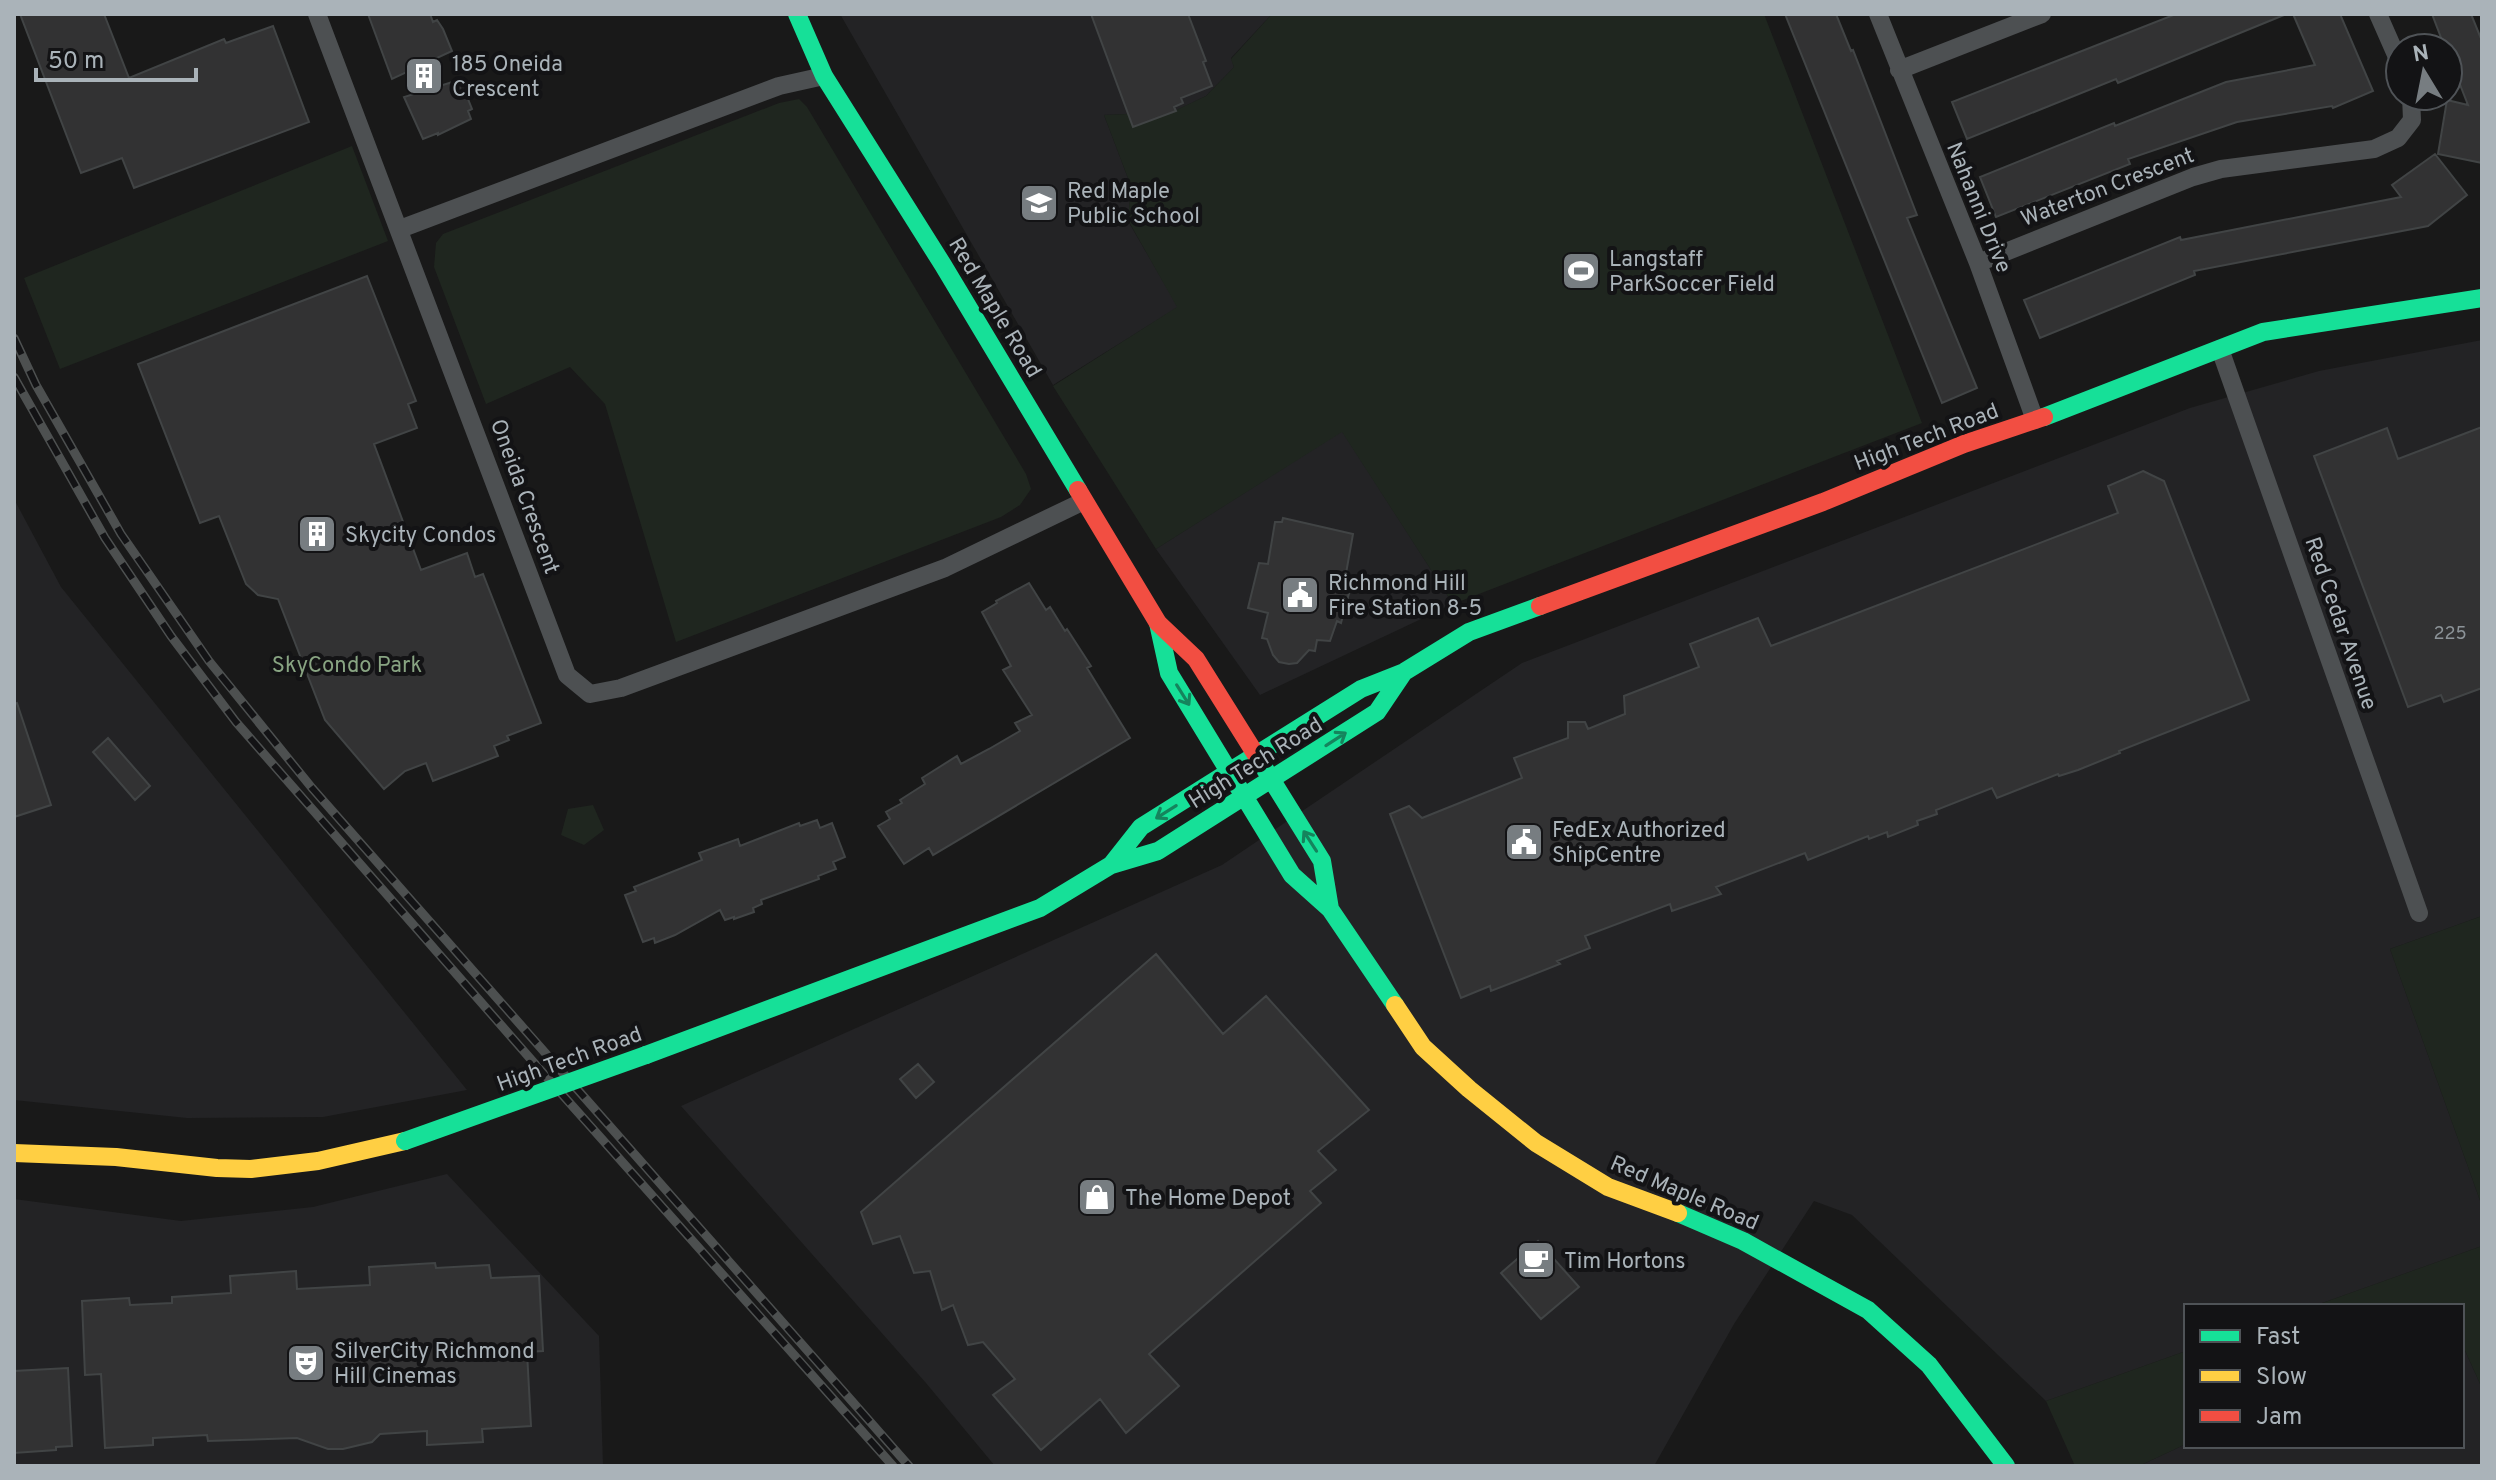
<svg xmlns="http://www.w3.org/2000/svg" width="2496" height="1480" viewBox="0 0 2496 1480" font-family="Overpass,sans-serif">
	<rect width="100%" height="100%" fill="#191919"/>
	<path fill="#232325" d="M 840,14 L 1272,14 L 1231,58 L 1234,67 L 1206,96 L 1173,112 L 1104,115 L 1131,186 L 1128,221 L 1178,307 L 1053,385 Z
		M 2482,340 L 2482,916 L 2390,949 L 2482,1206 L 2482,1246 L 2314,1306 L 2186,1306 L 2186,1351 L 2046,1401 L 1852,1215 L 1814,1201 L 1734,1324 L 1654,1466 L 995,1466 L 926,1383 L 681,1106 L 1222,865 L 1522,663 L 2190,408 L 2319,371 Z
		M 1342,431 L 1453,604 L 1260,695 L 1156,549 Z
		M 14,499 L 61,587 L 467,1090 L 323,1117 L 187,1118 L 14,1100 Z
		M 447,1174 L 599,1336 L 603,1466 L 14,1466 L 14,1199 L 181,1221 L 313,1207 Z
		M 2462,1344 L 2482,1388 L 2482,1466 L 2139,1466 L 2186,1444 L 2462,1446 Z"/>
	<path fill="#1f261f" d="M 1272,14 L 1764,14 L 1922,423 L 1453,604 L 1342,432 L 1156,549 L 1053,386 L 1177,307 L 1128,220 L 1131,186 L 1104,115 L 1172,112 L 1206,96 L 1234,67 L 1231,59 Z
		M 799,99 L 807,107 L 1026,474 L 1031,489 L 1020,505 L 1001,517 L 676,642 L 605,404 L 570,367 L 486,404 L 434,267 L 436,243 L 443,234 L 779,103 Z
		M 352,146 L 388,241 L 60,369 L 24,278 Z
		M 593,805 L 604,830 L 584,845 L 561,835 L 568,809 Z
		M 2482,916 L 2482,1206 L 2390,949 Z
		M 2482,1246 L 2482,1388 L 2462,1344 L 2462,1306 L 2314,1306 Z
		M 2186,1351 L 2186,1444 L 2139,1466 L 2075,1466 L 2046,1401 Z"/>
	<path fill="#323233" stroke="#414445" stroke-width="2" d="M 20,14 L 104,14 L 129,78 L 224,39 L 226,43 L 273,26 L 309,122 L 134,188 L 122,158 L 81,173 Z
		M 368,14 L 430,14 L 433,22 L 437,20 L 443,29 L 452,51 L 392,79 Z
		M 1091,14 L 1188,14 L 1206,61 L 1203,62 L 1212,86 L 1181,98 L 1183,103 L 1174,107 L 1176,111 L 1133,127 Z
		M 1785,14 L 1836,14 L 1851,51 L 1853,50 L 1917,215 L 1907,218 L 1977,388 L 1942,403 Z
		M 2176,14 L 2284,15 L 2118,83 L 2116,79 L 1967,139 L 1952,102 Z
		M 2293,14 L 2340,14 L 2373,91 L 2333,108 L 2332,106 L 2237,122 L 2128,159 L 2130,164 L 1996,217 L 1980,177 L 2114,123 L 2115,126 L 2226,82 L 2315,65 Z
		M 2432,14 L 2471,14 L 2482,41 L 2482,163 L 2438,154 L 2447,100 L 2468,105 L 2448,54 L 2448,48 L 2445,48 Z
		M 462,79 L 470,98 L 468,99 L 472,109 L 468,111 L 471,119 L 438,135 L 438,133 L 423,139 L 404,97 Z
		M 2435,154 L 2467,195 L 2428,226 L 2194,271 L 2195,275 L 2040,338 L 2024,300 L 2180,237 L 2181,240 L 2401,197 L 2392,185 Z
		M 367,276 L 416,401 L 408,404 L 417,428 L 374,444 L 421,570 L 467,553 L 475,577 L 483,574 L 541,723 L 507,736 L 509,740 L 494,746 L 498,756 L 433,781 L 426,763 L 405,771 L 384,789 L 325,720 L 278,599 L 258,595 L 246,584 L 219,516 L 200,523 L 138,364 Z
		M 2482,427 L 2482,688 L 2444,702 L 2441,695 L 2408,707 L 2314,456 L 2387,428 L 2398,459 Z
		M 2143,471 L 2164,481 L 2249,700 L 2119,751 L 2120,753 L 2078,770 L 2059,776 L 2058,774 L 1997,798 L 1992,788 L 1936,810 L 1937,814 L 1917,821 L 1918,825 L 1888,837 L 1887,832 L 1869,839 L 1868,836 L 1808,860 L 1805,853 L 1716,887 L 1721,894 L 1672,911 L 1670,904 L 1585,936 L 1590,948 L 1557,961 L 1560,964 L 1491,991 L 1490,986 L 1461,998 L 1390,814 L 1409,806 L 1422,818 L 1522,778 L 1514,758 L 1568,738 L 1568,722 L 1585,722 L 1588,729 L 1625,714 L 1624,696 L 1699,667 L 1690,644 L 1758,618 L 1771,646 L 2118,513 L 2108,486 Z
		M 1283,518 L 1353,534 L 1345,579 L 1352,582 L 1341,623 L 1337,621 L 1330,641 L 1317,640 L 1315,651 L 1309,650 L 1297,663 L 1289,664 L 1279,662 L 1273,655 L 1267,639 L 1262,638 L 1268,613 L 1248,608 L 1259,563 L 1268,564 L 1275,522 L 1282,522 Z
		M 1029,583 L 1046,610 L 1050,607 L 1065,631 L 1067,629 L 1091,666 L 1087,668 L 1130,738 L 933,855 L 929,848 L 904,864 L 878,826 L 890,819 L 886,812 L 902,803 L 900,800 L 925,784 L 922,778 L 957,756 L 961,764 L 989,749 L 1020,731 L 1015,723 L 1032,715 L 1003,670 L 1011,666 L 982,612 L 997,603 L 996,601 Z
		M 17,703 L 51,805 L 14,817 L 14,704 Z
		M 108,738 L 150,786 L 135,800 L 93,752 Z
		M 817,820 L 820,828 L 832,823 L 845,857 L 833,862 L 836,869 L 818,876 L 819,879 L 761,900 L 762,904 L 753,908 L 754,912 L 734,919 L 734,917 L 725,920 L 720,910 L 675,935 L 655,943 L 654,938 L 643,942 L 625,895 L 636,891 L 634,887 L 702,860 L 699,853 L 738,839 L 740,846 L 799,823 L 800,826 Z
		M 1156,954 L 1223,1034 L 1266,996 L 1369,1110 L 1318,1151 L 1336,1170 L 1310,1191 L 1321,1203 L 1149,1354 L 1179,1386 L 1126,1433 L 1100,1399 L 1041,1450 L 993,1395 L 1015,1379 L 983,1342 L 968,1345 L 953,1305 L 942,1310 L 930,1271 L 914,1273 L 900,1236 L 873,1244 L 861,1212 Z
		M 918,1064 L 934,1082 L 916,1098 L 900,1079 Z
		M 1538,1241 L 1579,1287 L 1541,1319 L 1501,1273 Z
		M 435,1263 L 436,1268 L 489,1265 L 491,1278 L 539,1276 L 543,1351 L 527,1352 L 531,1426 L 482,1429 L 483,1442 L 427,1445 L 427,1431 L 380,1434 L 372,1442 L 343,1449 L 328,1449 L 297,1438 L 208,1441 L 207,1435 L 153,1438 L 153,1445 L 105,1448 L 101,1374 L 85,1375 L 82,1301 L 129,1298 L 130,1305 L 172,1303 L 172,1297 L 231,1293 L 230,1276 L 296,1271 L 297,1289 L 370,1285 L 369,1267 Z
		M 68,1368 L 72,1446 L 56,1447 L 56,1450 L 14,1453 L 14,1371 Z"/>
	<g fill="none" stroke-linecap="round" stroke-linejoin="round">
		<path stroke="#4d5052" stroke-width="18" d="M 317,14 L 567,675 L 590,694 L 621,688 L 945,568 L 1084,501
			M 1878,14 L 1978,263 L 2035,420
			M 2378,14 L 2400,64
			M 1899,70 L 2042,14
			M 400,229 L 779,86 L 824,76
			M 1978,263 L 2193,177 L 2221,169 L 2374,149 L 2398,138 L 2412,120 L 2411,96
			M 2220,349 L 2419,913"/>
		<path stroke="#16e098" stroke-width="18" d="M 797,14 L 824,76 L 943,265 L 1078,490
			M 2044,417 L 2263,332 L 2482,298
			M 1158,623 L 1169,673 L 1292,875 L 1330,909 L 1395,1005
			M 1258,758 L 1322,861 L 1330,909
			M 1111,865 L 1141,827 L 1361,689 L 1404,672 L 1469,632 L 1540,606
			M 646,1055 L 1040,908 L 1111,865 L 1158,851 L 1377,712 L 1404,672
			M 1678,1213 L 1743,1241 L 1868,1310 L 1929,1365 L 2006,1466"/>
		<path stroke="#ffcf43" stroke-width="18" d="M 1395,1005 L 1423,1047 L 1469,1089 L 1536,1143 L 1608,1187 L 1678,1213
			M 14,1153 L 116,1157 L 217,1168 L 251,1169 L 318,1161 L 405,1141"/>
		<path stroke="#f24e42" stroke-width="18" d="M 1078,490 L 1158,623 L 1196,659 L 1258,758
			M 1540,606 L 1823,502 L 1964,444 L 2044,417"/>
		<defs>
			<path id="rail" d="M 14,338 L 36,385 L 121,534 L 209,661 L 312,788 L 909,1466
				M 14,377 L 105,538 L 171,636 L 236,722 L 535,1064 L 893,1466"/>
		</defs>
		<use href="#rail" stroke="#4d5050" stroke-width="9"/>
		<use href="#rail" stroke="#131315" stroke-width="6" stroke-dasharray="18" stroke-linecap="butt"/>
		<path stroke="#16e098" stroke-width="18" d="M 405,1141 L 646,1055"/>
	</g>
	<defs><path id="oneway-shaft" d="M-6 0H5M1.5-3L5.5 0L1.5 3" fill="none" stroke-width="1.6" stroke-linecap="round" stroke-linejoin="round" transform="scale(2)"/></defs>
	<g stroke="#15845d">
		<use href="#oneway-shaft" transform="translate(1183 695) rotate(58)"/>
		<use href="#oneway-shaft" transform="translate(1336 739) rotate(-33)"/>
		<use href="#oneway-shaft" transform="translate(1166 812) rotate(148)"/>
		<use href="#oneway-shaft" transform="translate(1310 841) rotate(-123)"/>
	</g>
	<defs>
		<symbol id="building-square" viewBox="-11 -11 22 22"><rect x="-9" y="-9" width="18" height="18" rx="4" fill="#777d81" stroke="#131315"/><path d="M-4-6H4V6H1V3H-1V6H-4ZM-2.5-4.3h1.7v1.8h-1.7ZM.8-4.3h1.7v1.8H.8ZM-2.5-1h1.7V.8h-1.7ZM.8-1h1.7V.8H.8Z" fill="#fff"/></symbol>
		<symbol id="school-square" viewBox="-11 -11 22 22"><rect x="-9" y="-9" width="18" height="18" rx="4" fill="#777d81" stroke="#131315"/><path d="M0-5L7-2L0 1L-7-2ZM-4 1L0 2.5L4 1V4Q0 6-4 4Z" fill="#fff"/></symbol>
		<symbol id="stadium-square" viewBox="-11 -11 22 22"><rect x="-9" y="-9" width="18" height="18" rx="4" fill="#777d81" stroke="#131315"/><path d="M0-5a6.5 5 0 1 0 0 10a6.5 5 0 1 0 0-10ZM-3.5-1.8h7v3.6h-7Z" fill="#fff"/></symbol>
		<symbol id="civic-square" viewBox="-11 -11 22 22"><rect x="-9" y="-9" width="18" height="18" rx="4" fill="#777d81" stroke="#131315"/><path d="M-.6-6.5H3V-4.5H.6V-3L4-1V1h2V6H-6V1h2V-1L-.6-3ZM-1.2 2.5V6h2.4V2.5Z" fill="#fff"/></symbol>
		<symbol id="shop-square" viewBox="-11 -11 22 22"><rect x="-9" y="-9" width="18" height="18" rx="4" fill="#777d81" stroke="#131315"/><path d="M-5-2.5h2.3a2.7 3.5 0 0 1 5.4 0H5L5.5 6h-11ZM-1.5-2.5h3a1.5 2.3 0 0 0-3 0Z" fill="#fff"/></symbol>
		<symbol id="cafe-square" viewBox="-11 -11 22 22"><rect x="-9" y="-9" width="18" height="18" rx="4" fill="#777d81" stroke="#131315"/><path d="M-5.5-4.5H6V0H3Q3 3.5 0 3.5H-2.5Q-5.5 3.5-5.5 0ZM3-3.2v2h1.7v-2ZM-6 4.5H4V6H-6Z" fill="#fff"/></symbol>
		<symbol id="theatre-square" viewBox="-11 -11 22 22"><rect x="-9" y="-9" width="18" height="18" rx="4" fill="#777d81" stroke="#131315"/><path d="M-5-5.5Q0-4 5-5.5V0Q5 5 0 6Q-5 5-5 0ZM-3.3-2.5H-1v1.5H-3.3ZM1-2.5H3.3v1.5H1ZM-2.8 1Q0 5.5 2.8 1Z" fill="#fff"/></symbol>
	</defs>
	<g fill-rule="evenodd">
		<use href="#building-square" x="402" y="54" width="44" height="44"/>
		<use href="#school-square" x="1017" y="181" width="44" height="44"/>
		<use href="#stadium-square" x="1559" y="249" width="44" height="44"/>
		<use href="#building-square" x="295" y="512" width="44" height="44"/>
		<use href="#civic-square" x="1278" y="573" width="44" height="44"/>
		<use href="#civic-square" x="1502" y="820" width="44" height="44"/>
		<use href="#shop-square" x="1075" y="1175" width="44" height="44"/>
		<use href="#cafe-square" x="1514" y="1238" width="44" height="44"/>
		<use href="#theatre-square" x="284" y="1341" width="44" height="44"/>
	</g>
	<g text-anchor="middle" stroke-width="8" stroke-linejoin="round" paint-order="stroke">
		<g font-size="18" fill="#8c9398">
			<text x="2450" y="639">225</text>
		</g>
		<g font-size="22" fill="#aab3b9" stroke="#131315" text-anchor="start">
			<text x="452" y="71">185 Oneida<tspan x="452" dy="25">Crescent</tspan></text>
			<text x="1067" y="198">Red Maple<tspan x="1067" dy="25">Public School</tspan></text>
			<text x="1609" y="266">Langstaff<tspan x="1609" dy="25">ParkSoccer Field</tspan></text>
			<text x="345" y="542">Skycity Condos</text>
			<text x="1328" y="590">Richmond Hill<tspan x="1328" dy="25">Fire Station 8-5</tspan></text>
			<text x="1552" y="837">FedEx Authorized<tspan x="1552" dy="25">ShipCentre</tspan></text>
			<text x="1125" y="1205">The Home Depot</text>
			<text x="1564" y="1268">Tim Hortons</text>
			<text x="334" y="1358">SilverCity Richmond<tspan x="334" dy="25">Hill Cinemas</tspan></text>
		</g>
		<g font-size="22" fill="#aab3b9" stroke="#131315">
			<text transform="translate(2107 186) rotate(-21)" y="8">Waterton Crescent</text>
			<text transform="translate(1980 207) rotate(68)" y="8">Nahanni Drive</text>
			<text transform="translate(996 307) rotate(59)" y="8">Red Maple Road</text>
			<text transform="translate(1926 436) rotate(-21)" y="8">High Tech Road</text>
			<text transform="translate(526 496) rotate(70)" y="8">Oneida Crescent</text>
			<text transform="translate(2342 623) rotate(71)" y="8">Red Cedar Avenue</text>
			<text transform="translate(1255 762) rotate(-32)" y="8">High Tech Road</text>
			<text transform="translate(569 1058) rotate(-20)" y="8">High Tech Road</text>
			<text transform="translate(1685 1192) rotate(23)" y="8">Red Maple Road</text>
		</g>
		<g font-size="22" fill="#88a482" stroke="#131315">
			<text x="347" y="672">SkyCondo Park</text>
		</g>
	</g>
	<rect width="2496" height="1480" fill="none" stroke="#aab3b9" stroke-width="32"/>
	<rect x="2184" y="1304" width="280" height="144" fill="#131315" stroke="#4f5357" stroke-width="2"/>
	<rect x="2200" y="1330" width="40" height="12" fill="#16e098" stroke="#4f5357" stroke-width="2"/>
	<text x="2256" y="1344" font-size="24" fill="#aab3b9">Fast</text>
	<rect x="2200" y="1370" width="40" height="12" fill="#ffcf43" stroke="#4f5357" stroke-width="2"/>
	<text x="2256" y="1384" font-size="24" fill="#aab3b9">Slow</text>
	<rect x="2200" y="1410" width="40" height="12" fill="#f24e42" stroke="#4f5357" stroke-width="2"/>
	<text x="2256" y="1424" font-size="24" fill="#aab3b9">Jam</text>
	<g transform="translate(2424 72) rotate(350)"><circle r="38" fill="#131315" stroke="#4f5357" stroke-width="2"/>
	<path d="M0-6L14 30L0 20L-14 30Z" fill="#777d81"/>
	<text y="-12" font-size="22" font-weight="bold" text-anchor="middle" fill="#aab3b9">N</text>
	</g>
	<path d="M36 68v12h160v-12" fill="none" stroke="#aab3b9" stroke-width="4"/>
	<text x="48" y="68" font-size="24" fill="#aab3b9" stroke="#131315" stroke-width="6" paint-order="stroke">50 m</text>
</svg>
